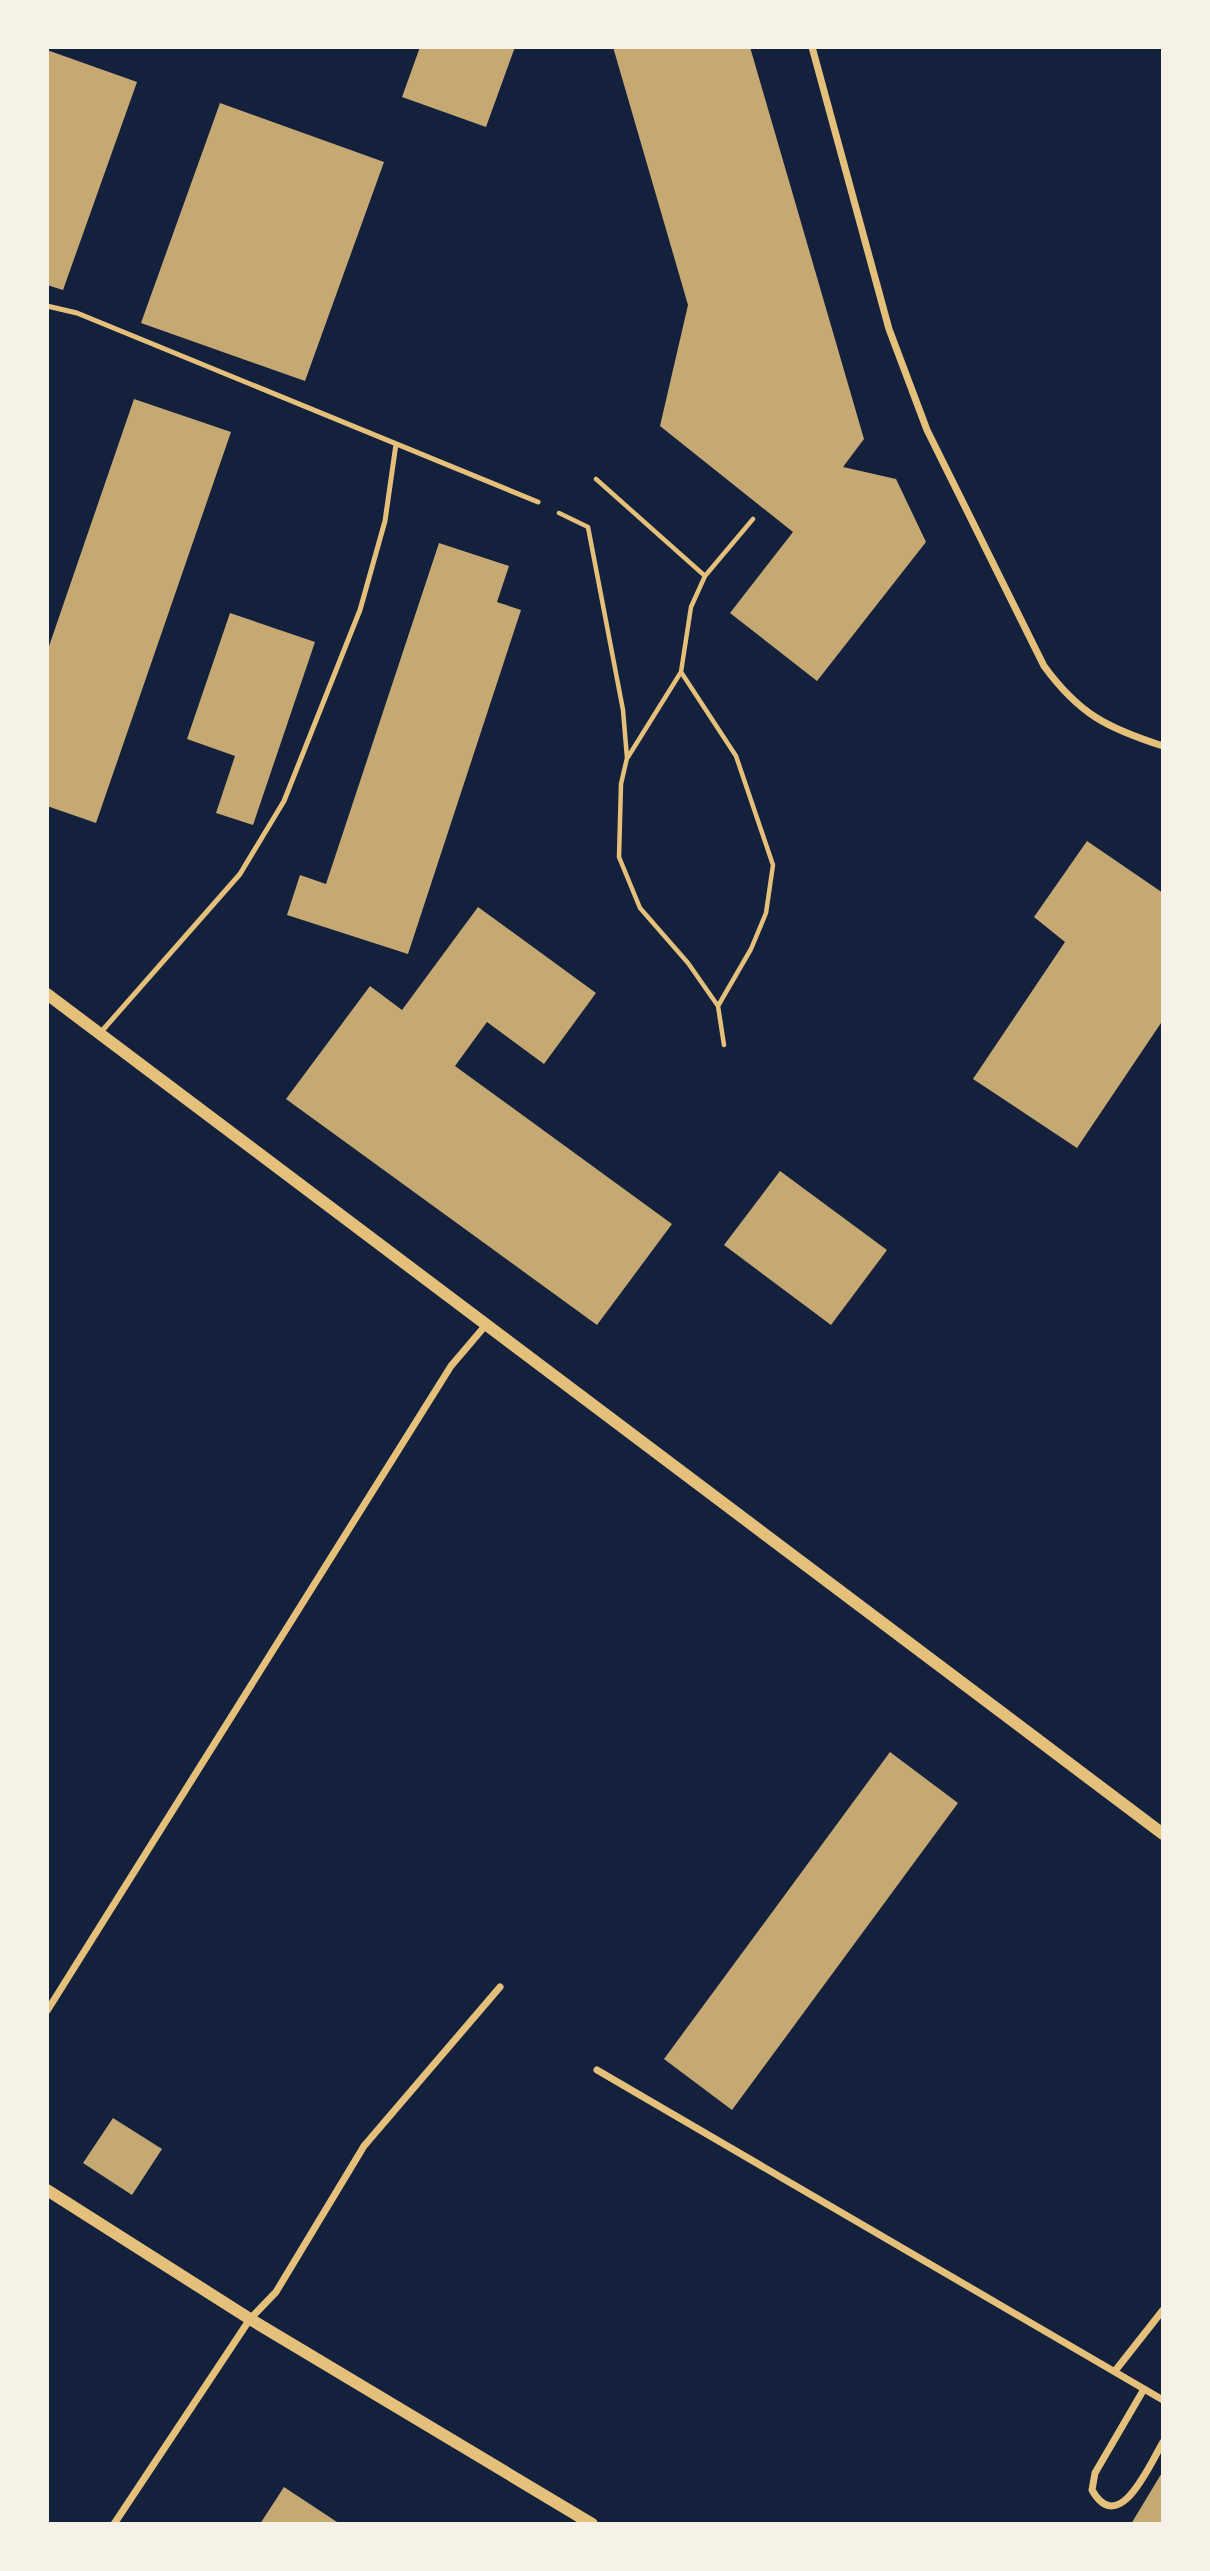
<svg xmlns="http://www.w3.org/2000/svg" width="1210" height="2571" viewBox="0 0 1210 2571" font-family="Montserrat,sans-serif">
	<rect width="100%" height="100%" fill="#14213d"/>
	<path fill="#c6a872" d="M 420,47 L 515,47 L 486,127 L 402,97 Z
		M 613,47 L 750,47 L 864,439 L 843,467 L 896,479 L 926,542 L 817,681 L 730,613 L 793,532 L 660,426 L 688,305 Z
		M 47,50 L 137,82 L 63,290 L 47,285 Z
		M 220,103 L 384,162 L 305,381 L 141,323 Z
		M 134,399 L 231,432 L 96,823 L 47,806 L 47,652 Z
		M 439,543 L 509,566 L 497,602 L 521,610 L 408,954 L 287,915 L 300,875 L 326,884 Z
		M 230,613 L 315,642 L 253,825 L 216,813 L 235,756 L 187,739 Z
		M 1087,841 L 1163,893 L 1163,1020 L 1077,1148 L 973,1079 L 1065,942 L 1034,917 Z
		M 478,907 L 596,993 L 544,1064 L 487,1022 L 455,1066 L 672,1224 L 597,1325 L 286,1099 L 370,986 L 402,1010 Z
		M 780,1171 L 887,1250 L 831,1325 L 724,1245 Z
		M 890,1752 L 958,1803 L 732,2110 L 664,2059 Z
		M 113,2118 L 162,2149 L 132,2195 L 83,2163 Z
		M 1163,2471 L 1163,2524 L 1131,2524 Z
		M 284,2487 L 340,2524 L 260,2524 Z"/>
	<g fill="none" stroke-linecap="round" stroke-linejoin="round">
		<path stroke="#e5c07b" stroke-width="4.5" d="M 596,479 L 705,576
			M 559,513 L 588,527 L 623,710 L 627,758 L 621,784 L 619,857 L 640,908 L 688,963 L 718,1006 L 724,1045
			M 681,672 L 736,756 L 773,865 L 766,913 L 751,949 L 718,1006
			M 628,757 L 681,672 L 691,607 L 705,576 L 753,519"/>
		<path stroke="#e5c07b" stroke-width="5" d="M 47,306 L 77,313 L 538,502
			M 101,1032 L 240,874 L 284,801 L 360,610 L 385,521 L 396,444"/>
		<path stroke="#e5c07b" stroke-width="7" d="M 812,47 L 889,329 L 927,430 L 1044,666 C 1079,714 1107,728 1163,746
			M 47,2011 L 451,1366 L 485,1326
			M 597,2070 L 1163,2400
			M 1115,2371 L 1163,2310
			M 1144,2389 L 1095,2473 L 1092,2490 C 1119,2538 1150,2464 1163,2442
			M 114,2524 L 250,2319 L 276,2292 L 364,2146 L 500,1987"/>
		<path stroke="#e5c07b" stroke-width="12" d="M 47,994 L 1163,1834
			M 47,2190 L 250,2319 L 592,2524"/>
	</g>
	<rect width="1210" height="2571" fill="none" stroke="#f6f1e7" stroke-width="98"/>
</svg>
